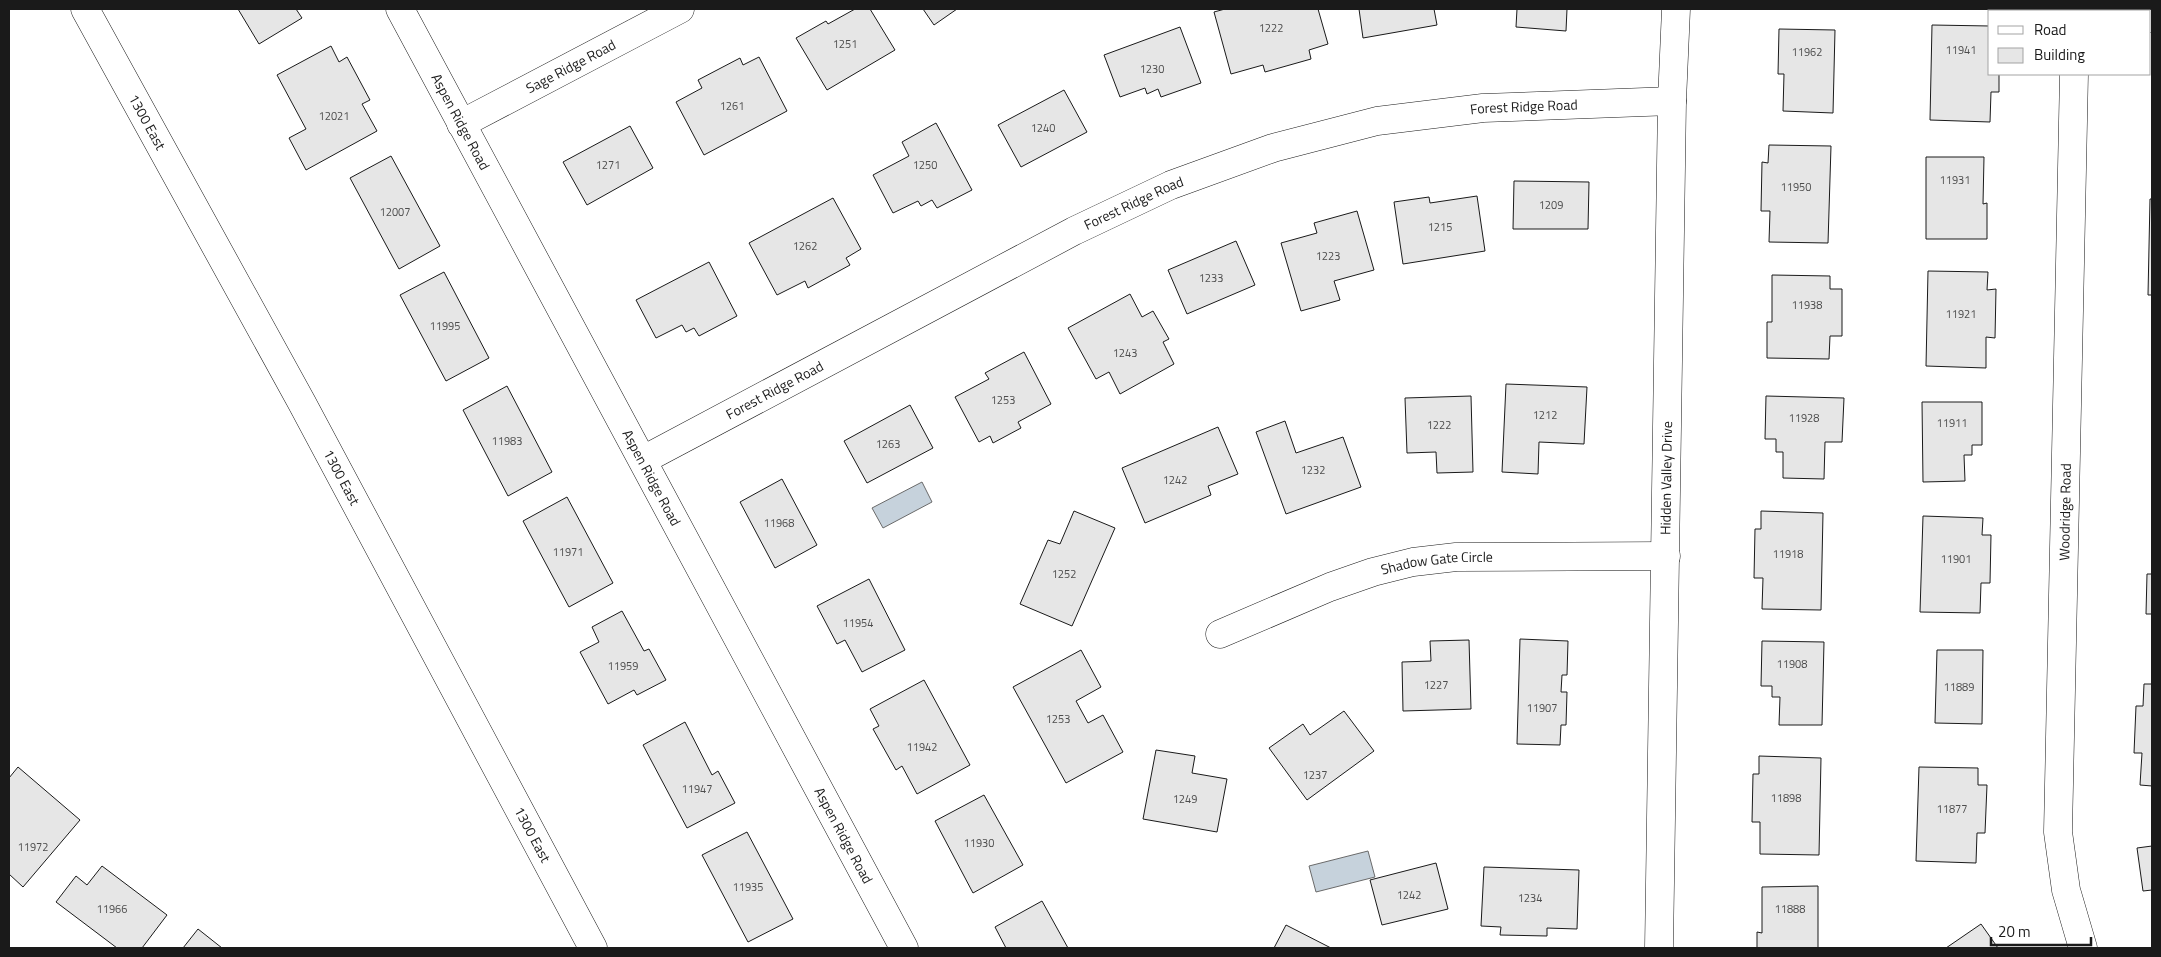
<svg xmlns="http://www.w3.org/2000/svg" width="2161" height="957" viewBox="0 0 2161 957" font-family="'Titillium Web',sans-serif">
	<rect width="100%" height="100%" fill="#fff"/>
	<path fill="#c6d2dc" stroke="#6a6a6a" d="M 922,482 L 932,502 L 883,528 L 872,508 Z
		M 1368,851 L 1375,877 L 1316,892 L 1309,866 Z"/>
	<path fill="#e6e6e6" stroke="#1a1a1a" d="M 238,9 L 296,9 L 302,18 L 259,44 Z
		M 855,9 L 870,9 L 895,50 L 827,90 L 796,38 L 826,21 L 828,24 Z
		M 923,9 L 957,9 L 934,25 Z
		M 1225,9 L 1318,9 L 1328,44 L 1309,50 L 1311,59 L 1265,72 L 1263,65 L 1231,74 L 1214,12 Z
		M 1359,9 L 1434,9 L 1437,25 L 1363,38 Z
		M 1517,9 L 1567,9 L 1566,31 L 1516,27 Z
		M 1932,25 L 1990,26 L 1990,74 L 1999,74 L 1999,92 L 1991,92 L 1990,122 L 1930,120 Z
		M 1180,27 L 1201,83 L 1161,97 L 1158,89 L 1147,94 L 1145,88 L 1120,97 L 1104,55 Z
		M 1779,29 L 1835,30 L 1833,113 L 1783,111 L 1784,74 L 1778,74 Z
		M 331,46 L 339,62 L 347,57 L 370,100 L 362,104 L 377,131 L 306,170 L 289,138 L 306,129 L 277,75 Z
		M 759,57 L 787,111 L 704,155 L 676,102 L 702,88 L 698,80 L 740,58 L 743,65 Z
		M 1064,90 L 1087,132 L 1021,167 L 998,125 Z
		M 936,123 L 972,190 L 937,208 L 932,200 L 921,206 L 918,201 L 893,213 L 873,175 L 909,156 L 902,142 Z
		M 630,126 L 653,168 L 587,205 L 563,162 Z
		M 1769,145 L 1831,146 L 1828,243 L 1769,242 L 1770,211 L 1761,211 L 1762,162 L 1768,163 Z
		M 391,156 L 440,246 L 399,269 L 350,178 Z
		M 1926,157 L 1984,157 L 1983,204 L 1987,203 L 1987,239 L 1926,239 Z
		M 1514,181 L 1589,182 L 1588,229 L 1513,229 Z
		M 1477,196 L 1485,251 L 1403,264 L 1394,202 L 1429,197 L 1430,203 Z
		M 833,198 L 861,249 L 846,258 L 850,265 L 808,288 L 805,281 L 777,295 L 749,243 Z
		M 2150,199 L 2152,199 L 2152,295 L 2148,295 Z
		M 1357,211 L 1374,270 L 1334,281 L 1340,300 L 1301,311 L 1281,243 L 1317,233 L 1314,223 Z
		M 1236,241 L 1255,285 L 1187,314 L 1168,270 Z
		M 709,262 L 737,316 L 699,336 L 694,328 L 686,332 L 682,325 L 656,338 L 636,300 Z
		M 1928,271 L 1988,272 L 1987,290 L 1996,289 L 1995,338 L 1986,337 L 1986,368 L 1926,366 Z
		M 444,272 L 489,358 L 446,381 L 400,295 Z
		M 1772,275 L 1830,276 L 1830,289 L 1842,289 L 1842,336 L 1830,336 L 1829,359 L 1767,358 L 1767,322 L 1772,322 Z
		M 1130,294 L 1142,317 L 1153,311 L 1169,339 L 1163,342 L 1174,364 L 1120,394 L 1109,372 L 1096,379 L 1068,328 Z
		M 1024,352 L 1051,404 L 1018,422 L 1021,428 L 993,443 L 990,436 L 979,442 L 955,397 L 989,379 L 985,373 Z
		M 1506,384 L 1587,387 L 1584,444 L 1539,442 L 1538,474 L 1502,472 Z
		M 507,386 L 552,472 L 508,496 L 463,410 Z
		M 1471,396 L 1473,472 L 1437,473 L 1436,452 L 1407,453 L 1405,398 Z
		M 1766,396 L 1844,398 L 1842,442 L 1825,442 L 1824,479 L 1783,478 L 1783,452 L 1776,452 L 1776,439 L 1765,439 Z
		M 1922,402 L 1982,402 L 1982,445 L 1972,445 L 1972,455 L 1964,455 L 1965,481 L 1923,482 Z
		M 910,405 L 933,448 L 867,483 L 844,441 Z
		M 1285,421 L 1296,453 L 1343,437 L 1361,487 L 1286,514 L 1256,432 Z
		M 1218,427 L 1238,474 L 1208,486 L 1211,495 L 1145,523 L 1122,468 Z
		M 782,479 L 817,545 L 775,568 L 740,502 Z
		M 567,497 L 613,583 L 569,607 L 523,521 Z
		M 1074,511 L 1115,528 L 1072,626 L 1020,604 L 1048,540 L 1060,544 Z
		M 1761,511 L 1823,513 L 1821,610 L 1762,609 L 1763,578 L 1754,578 L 1755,529 L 1761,529 Z
		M 1923,516 L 1983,518 L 1982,535 L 1991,535 L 1990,583 L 1981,583 L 1980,613 L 1920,612 Z
		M 2147,574 L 2152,574 L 2152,614 L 2146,614 Z
		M 869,579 L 905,650 L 862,672 L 845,640 L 837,644 L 817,606 Z
		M 622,611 L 644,651 L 649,649 L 666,680 L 637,695 L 634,690 L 608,704 L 580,652 L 599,642 L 592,627 Z
		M 1520,639 L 1568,641 L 1567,675 L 1562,675 L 1561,692 L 1567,692 L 1566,725 L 1561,725 L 1560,745 L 1517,744 Z
		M 1469,640 L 1471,709 L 1403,711 L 1402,662 L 1431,661 L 1430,641 Z
		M 1762,641 L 1824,642 L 1822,725 L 1779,725 L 1780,697 L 1772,697 L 1772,686 L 1761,686 Z
		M 1081,650 L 1101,687 L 1076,701 L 1088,723 L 1103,715 L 1123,752 L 1066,783 L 1013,687 Z
		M 1937,650 L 1983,650 L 1982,724 L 1935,723 Z
		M 924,680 L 970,765 L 917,794 L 902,766 L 896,770 L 873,729 L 879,726 L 870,709 Z
		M 2144,684 L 2152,684 L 2152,786 L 2140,785 L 2142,753 L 2134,753 L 2136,706 L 2143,706 Z
		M 1344,711 L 1374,751 L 1307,800 L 1269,748 L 1303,724 L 1310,735 Z
		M 685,722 L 712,775 L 718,771 L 735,803 L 687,828 L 643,745 Z
		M 1156,750 L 1195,756 L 1192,773 L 1227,779 L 1217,832 L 1143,819 Z
		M 1759,756 L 1821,758 L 1819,855 L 1760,854 L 1760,822 L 1752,822 L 1753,774 L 1759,774 Z
		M 18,767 L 80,820 L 23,887 L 9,874 L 9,778 Z
		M 1919,767 L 1978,768 L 1978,785 L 1987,785 L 1985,833 L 1977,833 L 1976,863 L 1916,861 Z
		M 984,795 L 1023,865 L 973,893 L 935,821 Z
		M 747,832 L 793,919 L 748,942 L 702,855 Z
		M 2152,846 L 2152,890 L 2143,891 L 2137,848 Z
		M 1436,863 L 1448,909 L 1382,925 L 1370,880 Z
		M 102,866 L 167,915 L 142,948 L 117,948 L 56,902 L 76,876 L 87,885 Z
		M 1484,867 L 1579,870 L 1577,929 L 1547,928 L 1547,936 L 1500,935 L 1501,927 L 1481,926 Z
		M 1818,886 L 1818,948 L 1757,948 L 1757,932 L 1762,933 L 1762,887 Z
		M 1042,901 L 1068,948 L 1006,948 L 995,927 Z
		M 1981,924 L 1998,948 L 1946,948 Z
		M 1286,925 L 1331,948 L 1274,948 Z
		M 198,929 L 222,948 L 183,948 Z"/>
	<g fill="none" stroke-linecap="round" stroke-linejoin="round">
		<defs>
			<g id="street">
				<path id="s1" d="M 400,9 L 904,948"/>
				<path d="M 2074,9 L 2075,11"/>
				<path d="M 2150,18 L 2152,18"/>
				<path d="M 2074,74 L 2058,832 L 2066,890 L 2083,948"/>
				<path id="s2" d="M 461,124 L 680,9"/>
				<path id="s3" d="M 643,460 L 1074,231 L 1171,185 L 1273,148 L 1377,121 L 1483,108 L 1672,101"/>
				<path id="s4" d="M 1220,634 L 1330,587 L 1373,572 L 1413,562 L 1456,557 L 1666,556"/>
			</g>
			<g id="secondary">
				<path id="s5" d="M 1659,948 L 1672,101 L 1676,9"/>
			</g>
			<g id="primary">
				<path id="s6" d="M 85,9 L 302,403 L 593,948"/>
			</g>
		</defs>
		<use href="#street" stroke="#1a1a1a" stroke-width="29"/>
		<use href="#secondary" stroke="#1a1a1a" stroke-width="29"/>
		<use href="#primary" stroke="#1a1a1a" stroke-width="29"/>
		<use href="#street" stroke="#fff" stroke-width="28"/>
		<use href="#secondary" stroke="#fff" stroke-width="28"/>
		<use href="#primary" stroke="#fff" stroke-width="28"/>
	</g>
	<g text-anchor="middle" stroke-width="4" stroke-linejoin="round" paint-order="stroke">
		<g font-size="11" fill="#4d4d4d">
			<text x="1271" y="32">1222</text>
			<text x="845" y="48">1251</text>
			<text x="1961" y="54">11941</text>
			<text x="1807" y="56">11962</text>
			<text x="1152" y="73">1230</text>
			<text x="732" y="110">1261</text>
			<text x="334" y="120">12021</text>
			<text x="1043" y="132">1240</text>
			<text x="608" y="169">1271</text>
			<text x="925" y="169">1250</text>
			<text x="1955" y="184">11931</text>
			<text x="1796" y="191">11950</text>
			<text x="1551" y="209">1209</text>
			<text x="395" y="216">12007</text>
			<text x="1440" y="231">1215</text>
			<text x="805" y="250">1262</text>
			<text x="1328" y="260">1223</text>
			<text x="1211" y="282">1233</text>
			<text x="1807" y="309">11938</text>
			<text x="1961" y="318">11921</text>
			<text x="445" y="330">11995</text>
			<text x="1125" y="357">1243</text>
			<text x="1003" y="404">1253</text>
			<text x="1545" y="419">1212</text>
			<text x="1804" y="422">11928</text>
			<text x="1952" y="427">11911</text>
			<text x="1439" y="429">1222</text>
			<text x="507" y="445">11983</text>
			<text x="888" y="448">1263</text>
			<text x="1313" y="474">1232</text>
			<text x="1175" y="484">1242</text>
			<text x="779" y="527">11968</text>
			<text x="568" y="556">11971</text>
			<text x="1788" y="558">11918</text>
			<text x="1956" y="563">11901</text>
			<text x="1064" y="578">1252</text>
			<text x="858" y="627">11954</text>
			<text x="1792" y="668">11908</text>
			<text x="623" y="670">11959</text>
			<text x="1436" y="689">1227</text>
			<text x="1959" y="691">11889</text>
			<text x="1542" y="712">11907</text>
			<text x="1058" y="723">1253</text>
			<text x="922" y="751">11942</text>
			<text x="1315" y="779">1237</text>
			<text x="697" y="793">11947</text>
			<text x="1786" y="802">11898</text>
			<text x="1185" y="803">1249</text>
			<text x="1952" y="813">11877</text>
			<text x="979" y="847">11930</text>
			<text x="33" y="851">11972</text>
			<text x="748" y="891">11935</text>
			<text x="1409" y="899">1242</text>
			<text x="1530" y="902">1234</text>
			<text x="112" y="913">11966</text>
			<text x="1790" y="913">11888</text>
		</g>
		<g font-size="14" fill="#1a1a1a" stroke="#fff">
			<text dy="5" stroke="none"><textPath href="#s2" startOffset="124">Sage Ridge Road</textPath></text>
			<text dy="5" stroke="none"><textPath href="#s3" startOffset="959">Forest Ridge Road</textPath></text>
			<text dy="5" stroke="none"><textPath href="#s6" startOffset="129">1300 East</textPath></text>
			<text dy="5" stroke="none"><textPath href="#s1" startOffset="128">Aspen Ridge Road</textPath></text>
			<text dy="5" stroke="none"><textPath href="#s3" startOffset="554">Forest Ridge Road</textPath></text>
			<text dy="5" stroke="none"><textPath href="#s3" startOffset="149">Forest Ridge Road</textPath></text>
			<text dy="5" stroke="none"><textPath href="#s6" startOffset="534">1300 East</textPath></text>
			<text dy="5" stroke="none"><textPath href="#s1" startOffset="532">Aspen Ridge Road</textPath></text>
			<text dy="5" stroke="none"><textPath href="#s5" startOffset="470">Hidden Valley Drive</textPath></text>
			<text transform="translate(2065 512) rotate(-89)" y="5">Woodridge Road</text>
			<text dy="5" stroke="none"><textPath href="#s4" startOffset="230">Shadow Gate Circle</textPath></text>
			<text dy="5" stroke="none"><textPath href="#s6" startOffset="939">1300 East</textPath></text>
			<text dy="5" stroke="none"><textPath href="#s1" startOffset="938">Aspen Ridge Road</textPath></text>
		</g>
	</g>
	<rect width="2161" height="957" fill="none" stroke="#1a1a1a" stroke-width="20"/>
	<rect x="1988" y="10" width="162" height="65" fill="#ffffff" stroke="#a3a3a3"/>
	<rect x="1998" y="26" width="25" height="8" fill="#ffffff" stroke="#a3a3a3"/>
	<text x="2034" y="35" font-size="15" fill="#1a1a1a">Road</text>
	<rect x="1998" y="48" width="25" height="15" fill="#e6e6e6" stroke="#a3a3a3"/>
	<text x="2034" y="60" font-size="15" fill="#1a1a1a">Building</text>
	<path d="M1991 937v8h100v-8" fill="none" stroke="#1a1a1a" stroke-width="2.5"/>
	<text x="1998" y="937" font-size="15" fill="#1a1a1a" stroke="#ffffff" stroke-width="4" paint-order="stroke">20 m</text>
</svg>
